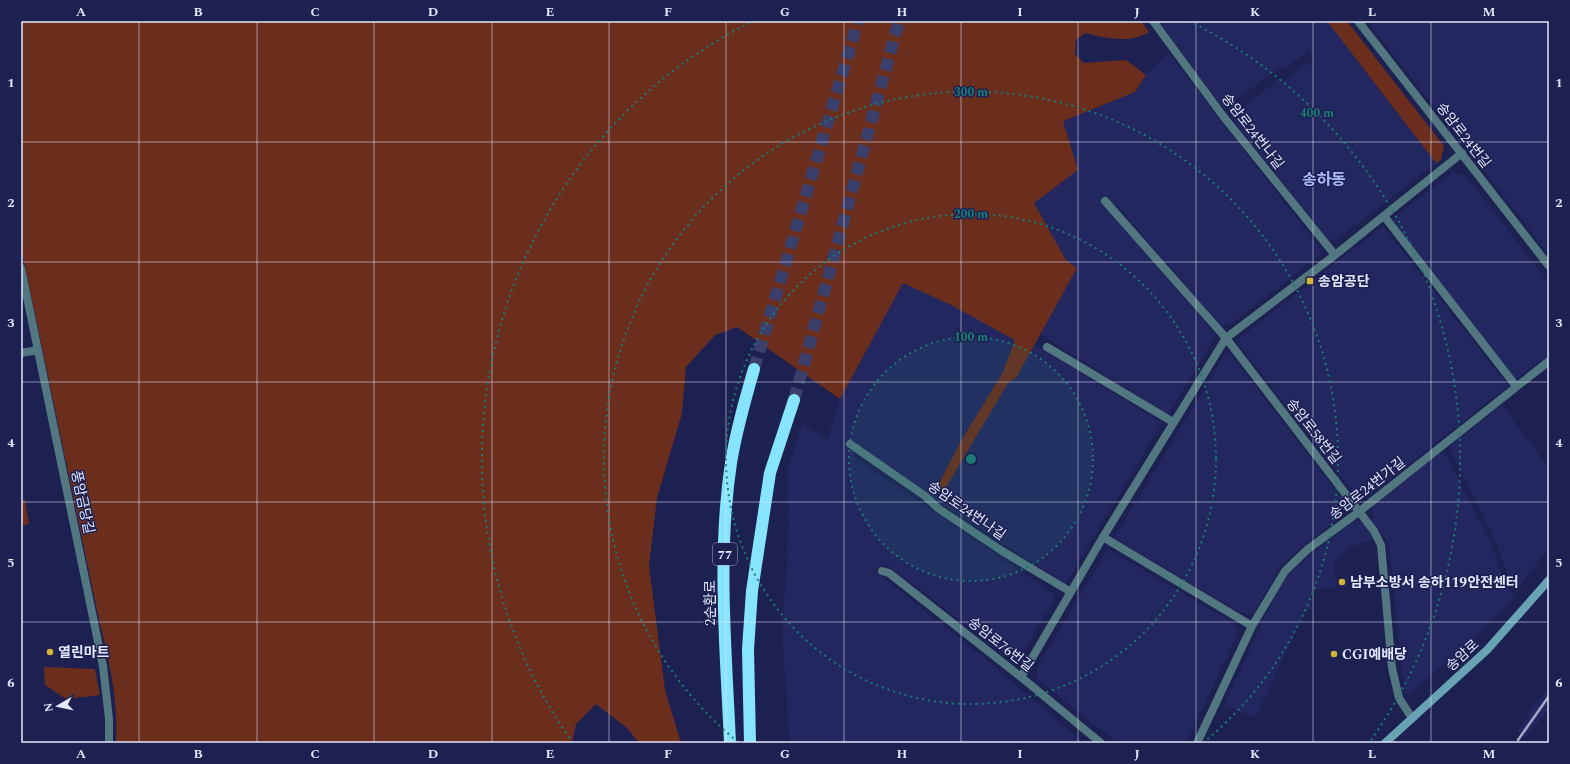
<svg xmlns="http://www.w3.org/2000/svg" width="1570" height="764" viewBox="0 0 1570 764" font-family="Spectral,'Noto Sans KR',serif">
	<rect width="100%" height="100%" fill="#1d2152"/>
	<path fill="#23275f" d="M 1158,21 L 1327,21 L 1436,163 L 1335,241 L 1326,237 L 1233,119 L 1236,113 L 1279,79 L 1284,81 L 1314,59 L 1308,51 L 1284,69 L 1277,69 L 1224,109 Z
		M 1367,21 L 1549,21 L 1549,255 L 1455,133 Z
		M 1168,52 L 1323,253 L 1228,326 L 1220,325 L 1117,205 L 1110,212 L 1216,335 L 1168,415 L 1040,334 L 1077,268 L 1066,260 L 1034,203 L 1078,170 L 1063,121 L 1135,92 L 1146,75 Z
		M 1452,173 L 1465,175 L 1549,283 L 1549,354 L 1515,380 L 1392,219 Z
		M 1383,226 L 1508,386 L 1368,496 L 1355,495 L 1236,341 Z
		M 903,282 L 949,304 L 1016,340 L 1002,374 L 962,439 L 1008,383 L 1016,378 L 1034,344 L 1162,423 L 1066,583 L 1064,583 L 931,497 L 858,448 L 853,456 L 1054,594 L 1055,597 L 1019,659 L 1012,660 L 888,565 L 880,566 L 874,570 L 995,667 L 1084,743 L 790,743 L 782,634 L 789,527 L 787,473 L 802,424 L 828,438 L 840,399 Z
		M 1225,352 L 1229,353 L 1344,501 L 1343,515 L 1304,545 L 1280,567 L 1253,614 L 1239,612 L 1114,538 L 1217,368 Z
		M 1502,405 L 1549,468 L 1549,548 L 1518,588 L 1509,579 L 1498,546 L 1449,447 Z
		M 1440,453 L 1445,454 L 1490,540 L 1505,584 L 1515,596 L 1465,647 L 1408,695 L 1405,692 L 1401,665 L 1390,552 L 1388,542 L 1372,522 L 1373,505 Z
		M 1355,521 L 1364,522 L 1374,539 L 1358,544 L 1343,552 L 1334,561 L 1336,587 L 1311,590 L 1312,610 L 1305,611 L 1255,718 L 1224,705 L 1280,585 L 1294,569 L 1350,523 Z
		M 1108,549 L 1233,623 L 1239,631 L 1186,743 L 1118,743 L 1038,680 L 1036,669 Z
		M 1549,688 L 1549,709 L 1525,738 L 1518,731 L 1538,700 Z"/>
	<path fill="#6b2e1d" d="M 21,21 L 1141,21 L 1149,32 C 1129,44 1106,38 1085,33 L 1076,40 L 1075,54 L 1084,63 L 1126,60 L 1146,75 L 1135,92 L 1063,121 L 1078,170 L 1034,203 L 1066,260 L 1077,268 L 1016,378 L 1008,383 L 942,494 L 936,489 L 962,439 L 1002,374 L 1015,340 L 949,304 L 903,283 L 840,399 L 737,327 L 715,335 L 686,367 L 682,413 L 657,498 L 649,566 L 665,690 L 681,743 L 639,743 L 627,728 L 596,704 L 576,724 L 572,743 L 116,743 C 119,700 108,657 98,615 L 21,247 Z
		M 1327,21 L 1347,21 L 1444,146 L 1441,160 L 1436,163 Z
		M 25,500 L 29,524 L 21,526 L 21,501 Z
		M 44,667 L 95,669 L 100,695 L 66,699 L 45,685 Z"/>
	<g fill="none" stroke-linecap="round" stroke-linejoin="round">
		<path stroke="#3b3f6b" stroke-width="12" stroke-dasharray="12 6" stroke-linecap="butt" d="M 754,369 L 858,21
			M 794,400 L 899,21"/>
		<path stroke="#537780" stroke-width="8" d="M 1153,21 L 1223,116 L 1335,255
			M 1358,21 L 1549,266
			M 1105,201 L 1226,338 L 1374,531 L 1381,545 L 1392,668 L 1399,698 L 1412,718
			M 1384,216 L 1516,386
			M 21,268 L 103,666 L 109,719 L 109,743
			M 1047,347 L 1173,422
			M 21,353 L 38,350
			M 850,444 L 925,496 L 939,509 L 1002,551 L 1071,592
			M 1103,537 L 1252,626
			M 882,571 L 889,573 L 1021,677 L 1101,743
			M 1021,677 L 1103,537 L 1226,338 L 1335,255 L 1462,153
			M 1197,743 L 1252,626 L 1285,571 L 1308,549 L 1360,511 L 1549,361"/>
		<path stroke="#68a3b3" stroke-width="8" d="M 1385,743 L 1487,650 L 1549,580"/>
		<path stroke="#86e5fd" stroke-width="12" d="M 730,743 C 726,651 717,555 731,463 C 736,431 745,400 754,369
			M 750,743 L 748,649 L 752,591 L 770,473 L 794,400"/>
		<path stroke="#a4a8c5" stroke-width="2.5" d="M 1518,740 L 1549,696"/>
	</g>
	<path fill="none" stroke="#e3e7fb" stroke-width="1" stroke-opacity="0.55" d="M 139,21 L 139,743M 257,21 L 257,743M 374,21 L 374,743M 492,21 L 492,743M 609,21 L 609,743M 726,21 L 726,743M 844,21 L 844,743M 961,21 L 961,743M 1078,21 L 1078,743M 1196,21 L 1196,743M 1313,21 L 1313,743M 1431,21 L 1431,743M 21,142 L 1549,142M 21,262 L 1549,262M 21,382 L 1549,382M 21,502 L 1549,502M 21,622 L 1549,622"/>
	<circle cx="971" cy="459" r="122" fill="#1a7c75" fill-opacity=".12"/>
	<g fill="none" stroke="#1a7c75" stroke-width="2" stroke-dasharray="2 4">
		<circle cx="971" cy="459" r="122"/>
		<circle cx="971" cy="459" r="245"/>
		<path d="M738 742A367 367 0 1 1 1204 742"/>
		<path d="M573 743A489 489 0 0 1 753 21M1189 21A489 489 0 0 1 1369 743"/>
	</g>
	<g fill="#d3b635" stroke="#1d2152" stroke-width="1.5">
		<rect x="1306" y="277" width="8" height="8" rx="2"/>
		<circle cx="1342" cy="582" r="4"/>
		<circle cx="50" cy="652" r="4"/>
		<circle cx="1334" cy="654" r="4"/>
	</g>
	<g text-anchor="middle" stroke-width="3" stroke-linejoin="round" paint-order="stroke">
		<rect fill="#1d2152" stroke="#a8acc8" stroke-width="1" x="713" y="543" width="24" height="22" rx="3"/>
		<g font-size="13" font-weight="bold" fill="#e3e7fb">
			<text x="725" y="559">77</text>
		</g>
		<g font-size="14" fill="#e3e7fb" stroke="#1d2152">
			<text transform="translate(1253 131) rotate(52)" y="5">송암로24번나길</text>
			<text transform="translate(1464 135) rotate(52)" y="5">송암로24번길</text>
			<text transform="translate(1314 431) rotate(52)" y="5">송암로58번길</text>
			<text transform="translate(1367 488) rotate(-38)" y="5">송암로24번가길</text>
			<text transform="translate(83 502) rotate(78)" y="5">풍암금당길</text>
			<text transform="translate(967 510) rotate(35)" y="5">송암로24번나길</text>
			<text transform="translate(710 603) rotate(-90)" y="5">2순환로</text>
			<text transform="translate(1001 644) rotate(38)" y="5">송암로76번길</text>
			<text transform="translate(1462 655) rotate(-43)" y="5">송암로</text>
		</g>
		<g font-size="14" font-weight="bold" fill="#e3e7fb" stroke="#1d2152" text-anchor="start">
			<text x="1318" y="286">송암공단</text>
			<text x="1350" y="587">남부소방서 송하119안전센터</text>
			<text x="58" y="657">열린마트</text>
			<text x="1342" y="659">CGI예배당</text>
		</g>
		<g font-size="16" font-weight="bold" fill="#afbaf8" stroke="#1d2152">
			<text x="1324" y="185">송하동</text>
		</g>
	</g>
	<circle cx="971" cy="459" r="6" fill="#1a7c75" stroke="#1d2152" stroke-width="2"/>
	<g font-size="12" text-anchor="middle" font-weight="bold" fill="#1a7c75" stroke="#1d2152" stroke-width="3" stroke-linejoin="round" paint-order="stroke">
		<text x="971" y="96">300 m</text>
		<text x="1317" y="117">400 m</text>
		<text x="971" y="218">200 m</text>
		<text x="971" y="341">100 m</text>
	</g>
	<rect width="1570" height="764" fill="none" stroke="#1d2152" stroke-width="44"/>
	<g transform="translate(58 706) rotate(261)" stroke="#1d2152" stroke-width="3" paint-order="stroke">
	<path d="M0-3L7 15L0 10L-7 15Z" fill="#e3e7fb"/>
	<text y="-6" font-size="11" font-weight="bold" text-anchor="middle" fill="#e3e7fb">N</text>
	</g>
	<rect x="22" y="22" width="1526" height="720" fill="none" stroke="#e3e7fb" stroke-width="1.5"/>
	<g font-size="13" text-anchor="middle" font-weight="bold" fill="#e3e7fb">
		<text x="81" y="16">A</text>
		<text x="198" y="16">B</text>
		<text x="315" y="16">C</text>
		<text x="433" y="16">D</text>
		<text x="550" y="16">E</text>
		<text x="668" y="16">F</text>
		<text x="785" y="16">G</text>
		<text x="902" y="16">H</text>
		<text x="1020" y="16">I</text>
		<text x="1137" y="16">J</text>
		<text x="1255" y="16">K</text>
		<text x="1372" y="16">L</text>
		<text x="1489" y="16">M</text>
		<text x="11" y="87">1</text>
		<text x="1559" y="87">1</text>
		<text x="11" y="207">2</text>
		<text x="1559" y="207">2</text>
		<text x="11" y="327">3</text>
		<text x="1559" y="327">3</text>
		<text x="11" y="447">4</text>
		<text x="1559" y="447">4</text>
		<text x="11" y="567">5</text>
		<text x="1559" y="567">5</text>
		<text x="11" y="687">6</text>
		<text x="1559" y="687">6</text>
		<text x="81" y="758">A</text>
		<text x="198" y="758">B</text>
		<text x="315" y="758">C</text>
		<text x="433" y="758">D</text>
		<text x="550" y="758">E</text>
		<text x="668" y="758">F</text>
		<text x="785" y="758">G</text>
		<text x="902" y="758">H</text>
		<text x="1020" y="758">I</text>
		<text x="1137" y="758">J</text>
		<text x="1255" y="758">K</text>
		<text x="1372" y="758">L</text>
		<text x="1489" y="758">M</text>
	</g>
</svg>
